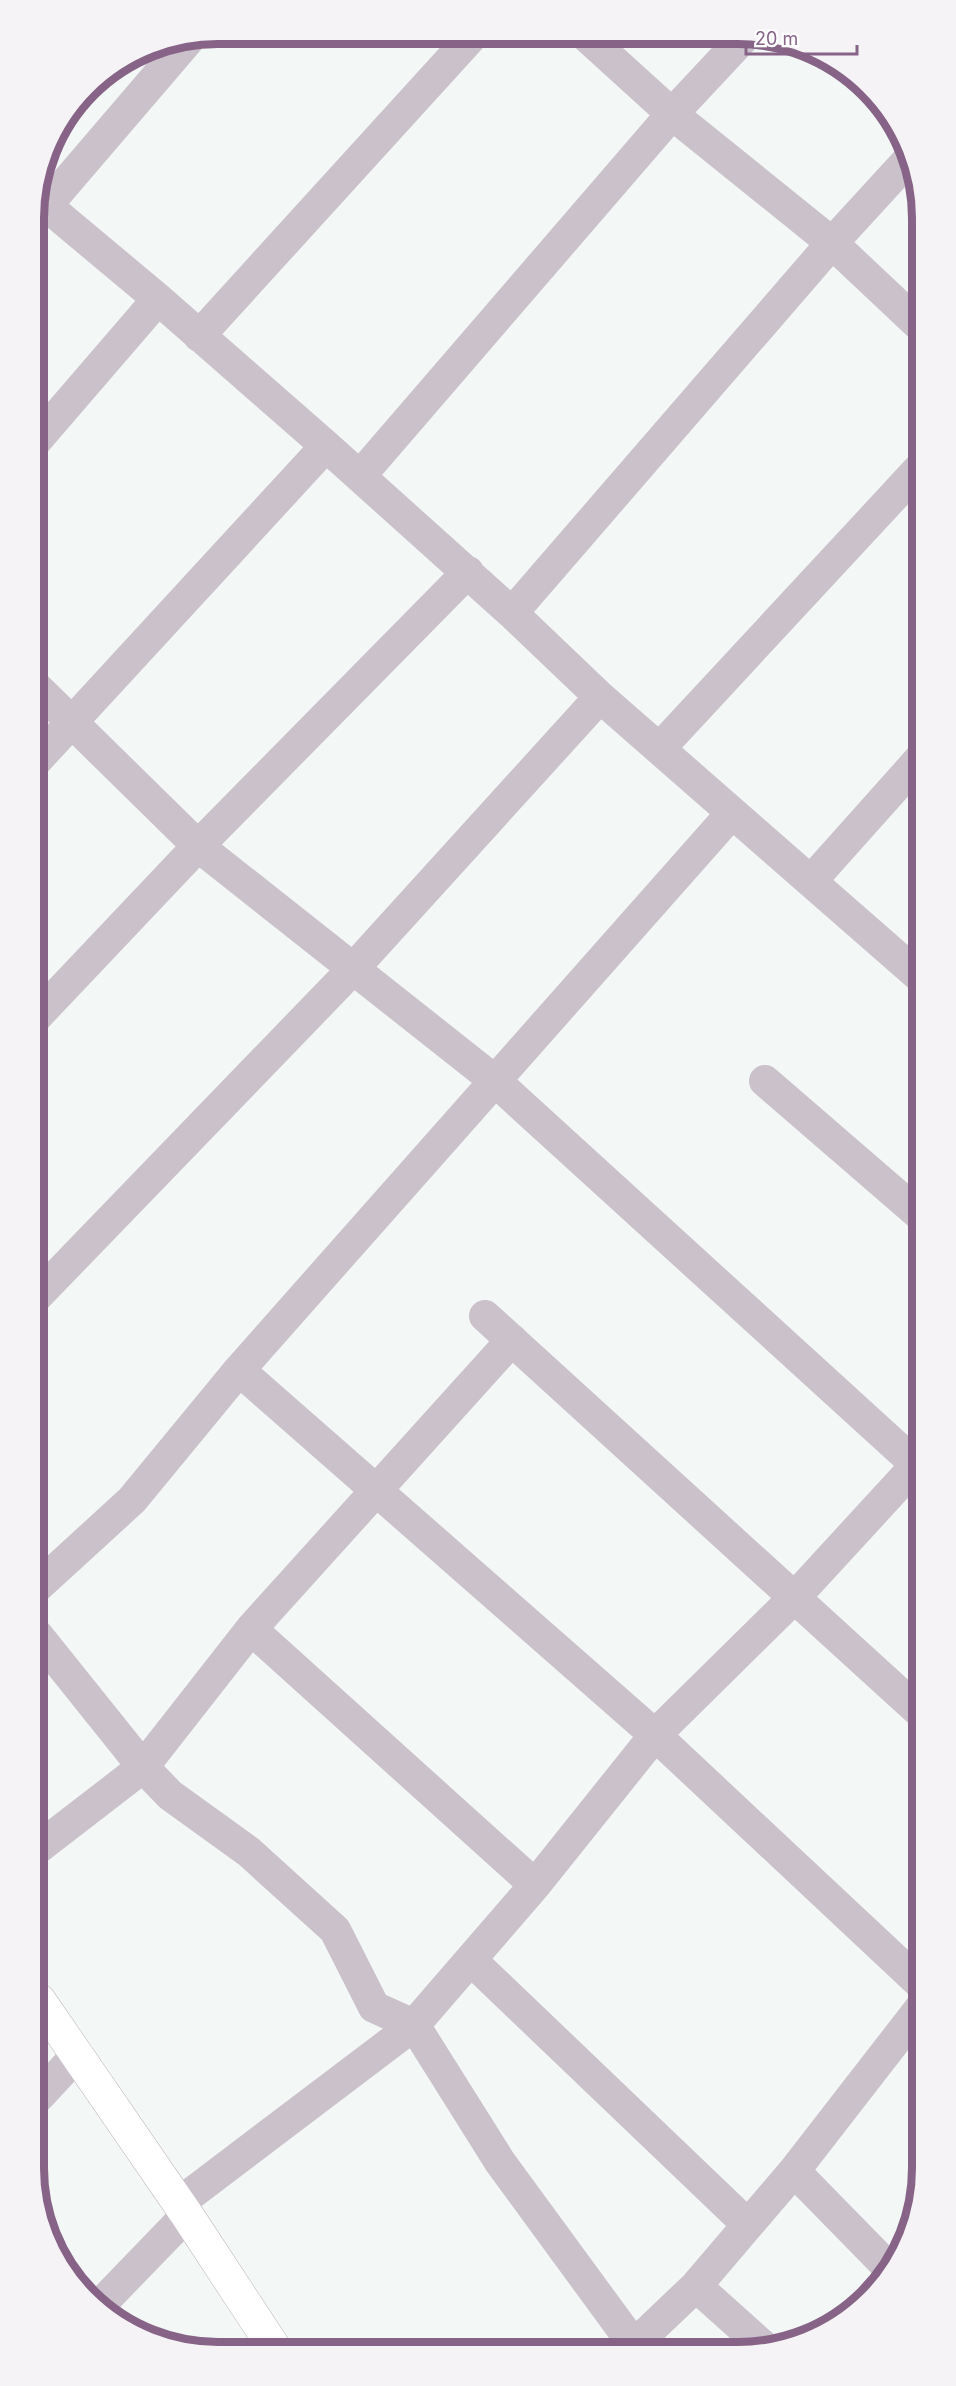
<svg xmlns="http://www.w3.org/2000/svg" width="956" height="2386" viewBox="0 0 956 2386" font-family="Inter,sans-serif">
	<rect width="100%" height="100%" fill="#f3f7f5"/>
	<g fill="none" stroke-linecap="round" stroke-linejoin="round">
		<defs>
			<path id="secondary" d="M 39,2000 L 187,2215 L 275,2349"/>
		</defs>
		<use href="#secondary" stroke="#c0b6c0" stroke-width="34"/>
		<path stroke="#cac1ca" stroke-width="32" d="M 585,35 L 672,114 L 832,243 L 917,323
			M 36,197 L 158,299 L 326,446 L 512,613 L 600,697 L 919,976
			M 46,206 L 189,39
			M 199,336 L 473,35
			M 34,443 L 158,299
			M 360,476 L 672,114 L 745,36
			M 512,613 L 832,243 L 910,158
			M 35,686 L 198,846 L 494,1080 L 921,1469
			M 660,748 L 918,470
			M 35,762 L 326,446
			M 811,881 L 919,760
			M 36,1017 L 198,846 L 468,572
			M 765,1081 L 920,1215
			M 37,1296 L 353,969 L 600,697
			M 485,1316 L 921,1713
			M 239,1370 L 655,1735 L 922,1985
			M 37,1587 L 132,1500 L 239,1370 L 732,813
			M 251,1629 L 535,1885
			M 38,1636 L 143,1767 L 170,1795 L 249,1852 L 335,1930 L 374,2007 L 414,2025 L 500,2162 L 634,2345 L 630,2348
			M 38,1848 L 143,1767 L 251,1629 L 512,1340
			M 471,1960 L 747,2224
			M 39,2096 L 77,2055
			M 794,2171 L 891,2270
			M 179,2203 L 414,2025 L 535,1885 L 655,1735 L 796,1596 L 921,1460
			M 696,2286 L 764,2347
			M 97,2308 L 187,2215
			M 635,2347 L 634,2345 L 696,2286 L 794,2171 L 922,2006"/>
		<use href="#secondary" stroke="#fff" stroke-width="33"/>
	</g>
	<path d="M0 0H956V2386H0ZM218 44H738A174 174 0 0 1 912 218V2168A174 174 0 0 1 738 2342H218A174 174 0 0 1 44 2168V218A174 174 0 0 1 218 44Z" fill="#f5f3f5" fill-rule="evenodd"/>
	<path fill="none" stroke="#866387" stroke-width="8" d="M218 44H738A174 174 0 0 1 912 218V2168A174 174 0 0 1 738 2342H218A174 174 0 0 1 44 2168V218A174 174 0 0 1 218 44Z"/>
	<path d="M746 45v9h111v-9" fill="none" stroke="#866387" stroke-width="3"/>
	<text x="755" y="45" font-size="18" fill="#866387" stroke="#ffffff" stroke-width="4.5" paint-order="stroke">20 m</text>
</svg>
